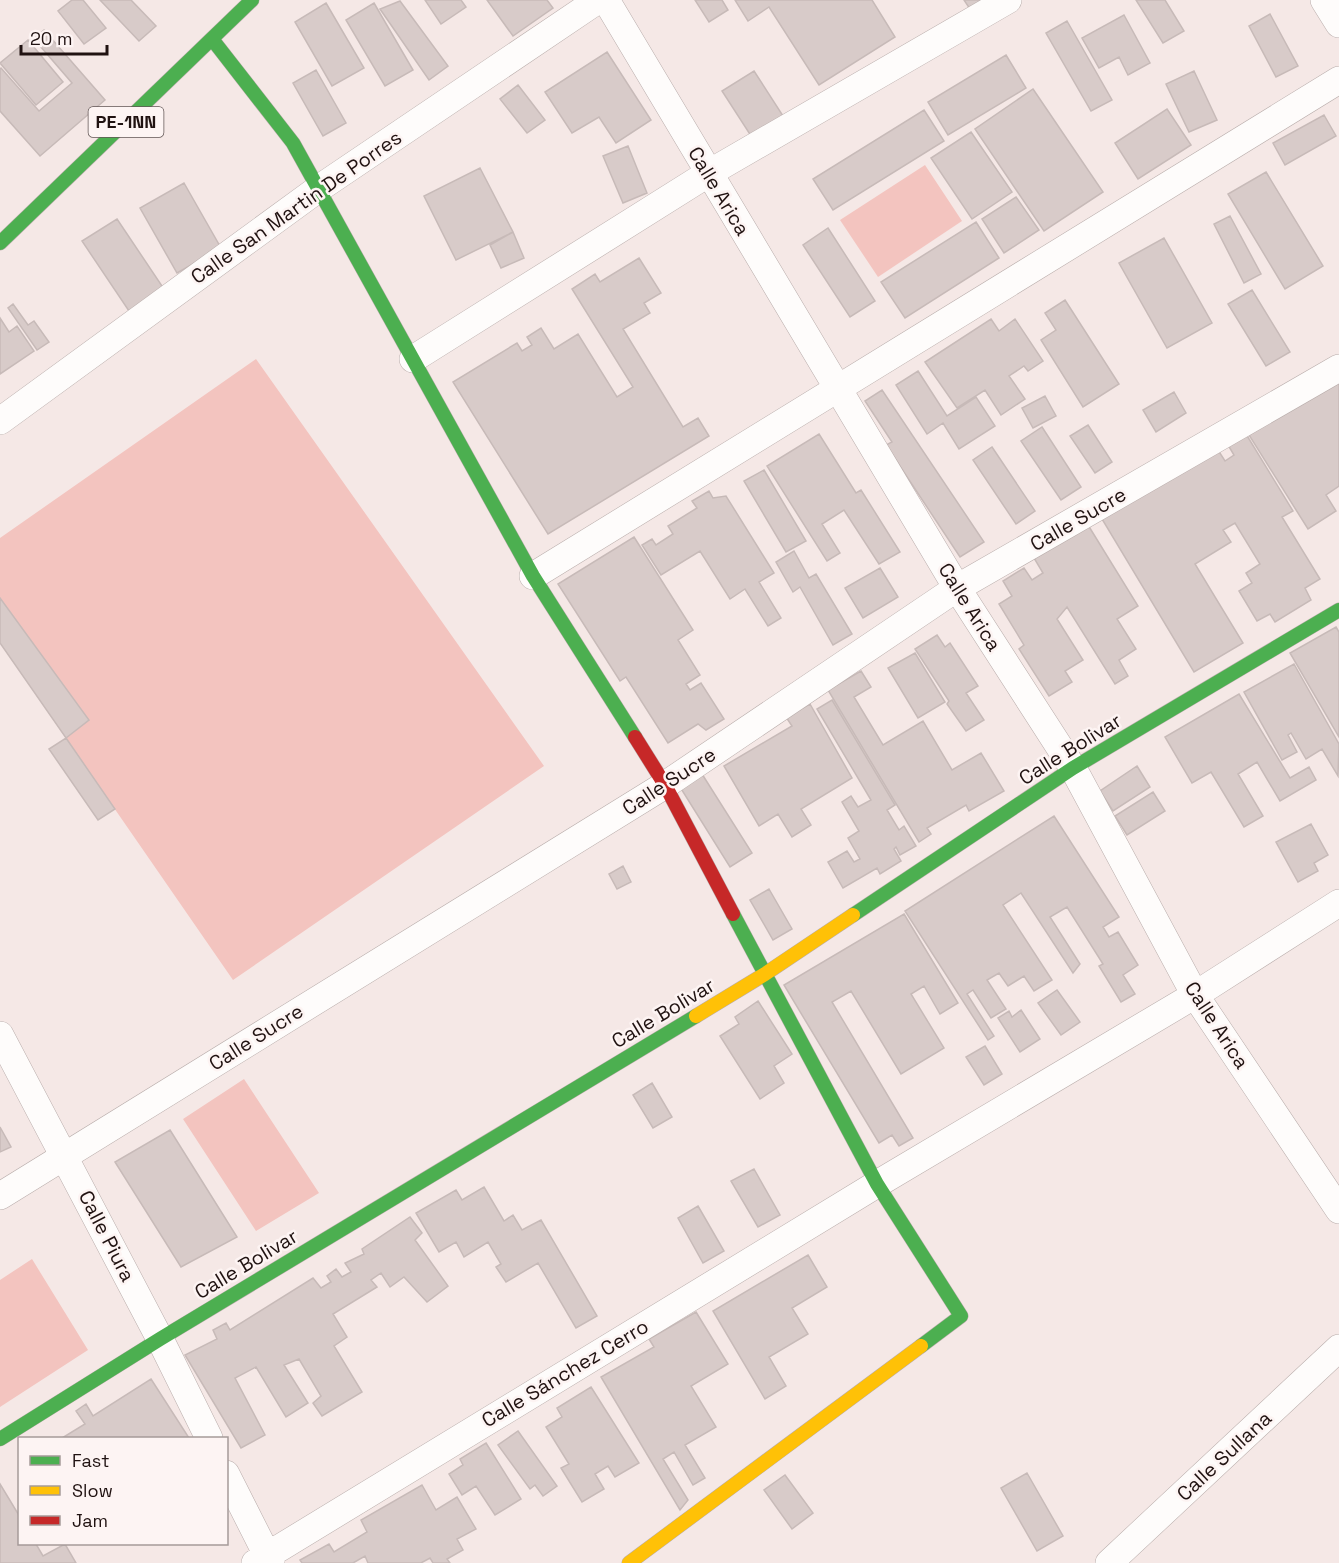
<svg xmlns="http://www.w3.org/2000/svg" width="1339" height="1563" viewBox="0 0 1339 1563" font-family="'Space Grotesk',sans-serif">
	<rect width="100%" height="100%" fill="#f5e8e6"/>
	<path fill="#f3c4bf" d="M 925,165 L 962,221 L 878,277 L 840,220 Z
		M 256,359 L 544,766 L 233,980 L 0,643 L 0,538 Z
		M 244,1079 L 319,1193 L 256,1231 L 183,1119 Z
		M 32,1259 L 88,1350 L 0,1407 L 0,1280 Z"/>
	<path fill="#d8cbc9" stroke="#c7bab8" stroke-width="1.5" d="M 72,0 L 83,0 L 106,28 L 84,44 L 58,11 Z
		M 100,0 L 131,0 L 156,26 L 139,41 Z
		M 425,0 L 461,0 L 466,7 L 441,24 Z
		M 487,0 L 547,0 L 553,8 L 513,36 Z
		M 695,0 L 722,0 L 728,10 L 709,22 Z
		M 735,0 L 872,0 L 895,37 L 819,85 L 769,7 L 748,21 Z
		M 964,0 L 992,0 L 972,12 Z
		M 1136,0 L 1165,0 L 1184,31 L 1163,43 Z
		M 400,1 L 448,66 L 429,80 L 380,9 Z
		M 326,3 L 364,68 L 332,86 L 295,22 Z
		M 374,3 L 413,70 L 385,86 L 346,20 Z
		M 1270,14 L 1298,66 L 1276,77 L 1249,26 Z
		M 1124,15 L 1150,63 L 1128,75 L 1119,57 L 1099,68 L 1082,38 Z
		M 1067,21 L 1112,100 L 1091,111 L 1046,33 Z
		M 44,30 L 105,100 L 40,156 L 0,111 L 0,69 L 1,68 L 39,111 L 72,83 L 34,39 Z
		M 28,40 L 63,82 L 36,105 L 0,63 Z
		M 607,52 L 651,120 L 616,143 L 599,117 L 572,133 L 545,92 Z
		M 1006,55 L 1026,88 L 948,135 L 928,102 Z
		M 316,70 L 346,123 L 323,136 L 293,83 Z
		M 754,71 L 785,119 L 753,139 L 722,91 Z
		M 1194,71 L 1217,120 L 1189,132 L 1166,84 Z
		M 518,85 L 545,120 L 527,133 L 500,99 Z
		M 1033,89 L 1103,192 L 1044,231 L 975,129 Z
		M 1167,109 L 1191,145 L 1138,179 L 1115,143 Z
		M 924,110 L 944,141 L 833,210 L 813,179 Z
		M 1324,115 L 1336,136 L 1285,165 L 1273,143 Z
		M 971,132 L 1012,192 L 972,219 L 931,158 Z
		M 628,146 L 647,193 L 623,203 L 603,156 Z
		M 480,168 L 513,232 L 456,260 L 424,196 Z
		M 1266,172 L 1323,266 L 1285,289 L 1228,194 Z
		M 184,183 L 221,248 L 177,273 L 140,208 Z
		M 1016,197 L 1039,230 L 1004,253 L 982,219 Z
		M 1230,216 L 1261,274 L 1244,283 L 1214,224 Z
		M 117,219 L 164,289 L 129,311 L 82,241 Z
		M 976,222 L 999,258 L 905,318 L 881,282 Z
		M 828,228 L 875,301 L 850,317 L 803,245 Z
		M 513,232 L 524,258 L 501,268 L 490,245 Z
		M 1164,238 L 1212,323 L 1167,348 L 1119,263 Z
		M 639,258 L 661,293 L 644,303 L 650,313 L 623,329 L 683,427 L 698,418 L 709,436 L 548,534 L 453,382 L 517,343 L 522,351 L 532,345 L 527,337 L 541,328 L 554,349 L 578,334 L 617,397 L 633,387 L 572,289 L 595,274 L 600,282 Z
		M 1252,290 L 1290,352 L 1266,366 L 1228,304 Z
		M 1065,300 L 1119,384 L 1083,407 L 1041,340 L 1056,330 L 1045,313 Z
		M 13,304 L 28,325 L 34,321 L 49,342 L 37,350 L 8,308 Z
		M 0,318 L 9,332 L 17,326 L 34,351 L 0,374 Z
		M 991,319 L 999,331 L 1015,319 L 1043,361 L 1028,371 L 1024,366 L 1009,376 L 1025,399 L 1001,415 L 985,390 L 957,408 L 925,362 Z
		M 918,371 L 947,416 L 976,397 L 995,426 L 959,449 L 943,423 L 927,434 L 896,385 Z
		M 1339,379 L 1339,486 L 1326,495 L 1336,511 L 1308,529 L 1249,435 Z
		M 882,390 L 984,542 L 960,557 L 886,445 L 892,442 L 865,401 Z
		M 1174,392 L 1186,413 L 1156,432 L 1143,410 Z
		M 1045,396 L 1056,416 L 1033,428 L 1022,408 Z
		M 1088,425 L 1112,462 L 1095,473 L 1070,436 Z
		M 1042,427 L 1081,487 L 1061,500 L 1021,441 Z
		M 819,434 L 856,493 L 861,490 L 900,552 L 879,564 L 844,510 L 822,524 L 840,553 L 827,561 L 767,466 Z
		M 1246,434 L 1293,511 L 1282,517 L 1320,579 L 1305,588 L 1311,600 L 1275,622 L 1270,614 L 1257,621 L 1239,591 L 1252,583 L 1246,573 L 1260,564 L 1235,523 L 1223,530 L 1231,542 L 1195,564 L 1243,643 L 1194,672 L 1102,519 L 1218,450 L 1225,461 L 1234,455 L 1228,445 Z
		M 992,447 L 1035,511 L 1016,524 L 973,460 Z
		M 764,470 L 806,541 L 786,552 L 744,481 Z
		M 709,491 L 713,498 L 726,496 L 774,573 L 759,582 L 781,618 L 768,626 L 745,589 L 730,599 L 700,551 L 661,575 L 642,545 L 652,539 L 656,545 L 673,534 L 668,526 L 697,508 L 692,501 Z
		M 1088,525 L 1138,606 L 1117,619 L 1136,649 L 1119,660 L 1128,676 L 1115,684 L 1067,607 L 1057,619 L 1083,660 L 1065,671 L 1072,682 L 1049,696 L 1019,649 L 1024,645 L 999,604 L 1012,596 L 1003,581 L 1024,568 L 1032,580 L 1043,573 L 1034,558 Z
		M 634,537 L 693,630 L 678,640 L 700,675 L 686,684 L 690,690 L 701,683 L 724,719 L 706,730 L 698,724 L 668,743 L 626,677 L 620,681 L 558,584 Z
		M 794,551 L 809,578 L 816,574 L 852,634 L 833,645 L 800,587 L 793,592 L 776,562 Z
		M 880,568 L 898,597 L 863,618 L 845,588 Z
		M 0,598 L 89,720 L 66,738 L 0,643 Z
		M 1336,627 L 1339,632 L 1339,737 L 1290,653 Z
		M 937,635 L 945,647 L 950,643 L 978,686 L 966,693 L 984,720 L 966,731 L 947,704 L 949,701 L 915,649 Z
		M 915,653 L 945,702 L 918,718 L 888,668 Z
		M 1294,664 L 1339,744 L 1338,776 L 1322,749 L 1306,759 L 1291,733 L 1288,735 L 1297,752 L 1282,760 L 1244,692 Z
		M 861,671 L 871,687 L 854,697 L 883,745 L 923,721 L 952,770 L 981,753 L 1004,791 L 969,811 L 966,805 L 927,828 L 931,834 L 919,842 L 828,690 Z
		M 1239,694 L 1290,778 L 1309,767 L 1316,780 L 1280,801 L 1257,762 L 1238,774 L 1263,816 L 1244,827 L 1211,772 L 1192,783 L 1165,737 Z
		M 832,700 L 895,805 L 887,810 L 899,830 L 904,826 L 916,846 L 900,855 L 896,847 L 894,849 L 901,861 L 880,874 L 877,868 L 843,888 L 828,862 L 847,851 L 854,862 L 860,859 L 848,838 L 859,831 L 842,802 L 851,796 L 858,807 L 871,800 L 817,709 Z
		M 810,704 L 852,778 L 801,809 L 811,825 L 792,837 L 778,814 L 759,826 L 724,766 L 792,726 L 786,717 Z
		M 66,738 L 115,809 L 98,820 L 49,749 Z
		M 1137,766 L 1150,787 L 1113,811 L 1100,791 Z
		M 702,774 L 752,853 L 730,867 L 680,787 Z
		M 1153,792 L 1165,811 L 1127,835 L 1115,816 Z
		M 1054,816 L 1119,917 L 1103,927 L 1109,937 L 1118,932 L 1138,965 L 1123,975 L 1135,994 L 1121,1002 L 1099,966 L 1103,964 L 1067,907 L 1050,917 L 1080,964 L 1073,973 L 1021,893 L 1003,905 L 1052,980 L 1034,991 L 1024,976 L 1008,986 L 999,973 L 987,980 L 1006,1009 L 991,1018 L 973,990 L 967,994 L 994,1036 L 988,1040 L 905,911 Z
		M 1311,824 L 1328,855 L 1314,863 L 1318,871 L 1298,882 L 1276,842 Z
		M 623,866 L 631,882 L 617,889 L 609,874 Z
		M 769,889 L 792,929 L 773,940 L 750,900 Z
		M 904,914 L 958,1003 L 940,1014 L 924,986 L 911,994 L 944,1048 L 901,1074 L 851,991 L 832,1002 L 913,1138 L 899,1146 L 892,1135 L 879,1143 L 784,985 Z
		M 1057,990 L 1080,1022 L 1061,1035 L 1038,1003 Z
		M 758,1001 L 792,1054 L 774,1066 L 784,1083 L 760,1099 L 720,1036 L 739,1024 L 735,1017 Z
		M 1021,1010 L 1040,1039 L 1020,1052 L 998,1018 L 1009,1011 L 1012,1017 Z
		M 985,1046 L 1002,1074 L 984,1085 L 966,1057 Z
		M 652,1083 L 672,1117 L 653,1128 L 633,1095 Z
		M 0,1127 L 11,1147 L 0,1152 Z
		M 170,1130 L 237,1237 L 181,1267 L 115,1162 Z
		M 754,1169 L 780,1215 L 758,1227 L 731,1181 Z
		M 484,1187 L 504,1221 L 513,1215 L 522,1230 L 541,1220 L 597,1316 L 576,1328 L 538,1263 L 506,1282 L 496,1267 L 501,1264 L 488,1242 L 464,1257 L 456,1242 L 439,1252 L 416,1213 L 456,1190 L 462,1200 Z
		M 698,1206 L 724,1251 L 703,1263 L 678,1218 Z
		M 410,1217 L 422,1233 L 415,1240 L 448,1286 L 427,1302 L 404,1277 L 390,1287 L 381,1273 L 371,1280 L 377,1287 L 333,1314 L 347,1337 L 334,1346 L 362,1392 L 322,1416 L 313,1403 L 321,1396 L 299,1359 L 284,1365 L 308,1403 L 286,1417 L 256,1367 L 235,1378 L 265,1435 L 241,1448 L 185,1355 L 217,1339 L 213,1330 L 226,1323 L 230,1330 L 313,1278 L 321,1288 L 331,1282 L 327,1276 L 336,1269 L 342,1277 L 351,1272 L 345,1263 L 364,1254 L 362,1249 Z
		M 808,1255 L 827,1287 L 792,1308 L 808,1334 L 769,1357 L 786,1386 L 765,1399 L 713,1311 Z
		M 696,1312 L 728,1364 L 691,1386 L 716,1427 L 685,1445 L 705,1478 L 693,1485 L 674,1452 L 663,1459 L 688,1500 L 680,1510 L 601,1377 L 654,1347 L 649,1339 Z
		M 151,1379 L 189,1438 L 62,1438 L 85,1424 L 76,1411 L 86,1404 L 93,1416 Z
		M 591,1387 L 639,1463 L 615,1477 L 608,1466 L 595,1474 L 604,1489 L 582,1502 L 561,1468 L 569,1464 L 546,1427 L 562,1417 L 557,1408 Z
		M 518,1431 L 557,1486 L 543,1496 L 535,1485 L 530,1489 L 498,1445 Z
		M 486,1443 L 521,1499 L 495,1515 L 476,1486 L 462,1495 L 449,1474 L 463,1465 L 460,1459 Z
		M 1027,1473 L 1063,1536 L 1037,1551 L 1001,1488 Z
		M 785,1475 L 813,1513 L 792,1529 L 764,1490 Z
		M 0,1484 L 20,1517 L 20,1544 L 36,1544 L 43,1556 L 65,1544 L 76,1563 L 0,1563 Z
		M 422,1485 L 436,1510 L 457,1497 L 476,1529 L 457,1539 L 463,1550 L 447,1559 L 450,1563 L 433,1563 L 430,1558 L 421,1563 L 368,1563 L 365,1556 L 353,1563 L 302,1563 L 300,1560 L 329,1544 L 334,1552 L 367,1532 L 361,1520 Z"/>
	<g fill="none" stroke-linecap="round" stroke-linejoin="round">
		<defs>
			<path id="street" d="M 606,0 L 957,588 L 1073,768 L 1195,995 L 1339,1210
				M 1324,0 L 1339,24
				M 413,359 L 709,173 L 1008,0
				M 0,421 L 318,189 L 598,0
				M 533,576 L 1339,80
				M 0,1035 L 160,1339 L 209,1438
				M 0,1196 L 665,785 L 957,588 L 1339,368
				M 226,1474 L 271,1563
				M 255,1563 L 877,1184 L 1195,995 L 1339,903
				M 1109,1563 L 1339,1348"/>
			<path id="fast" d="M 212,39 L 293,143 L 533,576 L 635,737
				M 0,243 L 252,0
				M 733,914 L 877,1184 L 961,1316 L 921,1346
				M 853,915 L 1073,768 L 1339,610
				M 0,1439 L 160,1339 L 696,1016"/>
			<path id="slow" d="M 696,1016 L 765,974 L 853,915
				M 629,1563 L 921,1346"/>
			<path id="jam" d="M 635,737 L 665,785 L 733,914"/>
		</defs>
		<use href="#street" stroke="#b9adab" stroke-width="28"/>
		<use href="#fast" stroke="#b9adab" stroke-width="15"/>
		<use href="#slow" stroke="#b9adab" stroke-width="15"/>
		<use href="#jam" stroke="#b9adab" stroke-width="15"/>
		<use href="#street" stroke="#fefcfb" stroke-width="27"/>
		<use href="#fast" stroke="#4caf50" stroke-width="14"/>
		<use href="#slow" stroke="#ffc107" stroke-width="14"/>
		<use href="#jam" stroke="#c62828" stroke-width="14"/>
	</g>
	<g text-anchor="middle" stroke-width="5" stroke-linejoin="round" paint-order="stroke">
		<rect fill="#fdf4f3" stroke="#625655" stroke-width="1.5" x="88.5" y="107" width="75" height="30" rx="4.5"/>
		<g font-size="18" font-weight="bold" fill="#201211">
			<text x="126" y="128">PE-1NN</text>
		</g>
		<g font-size="20" fill="#201211" stroke="#fdf4f3">
			<text transform="translate(719 191) rotate(59)" y="7">Calle Arica</text>
			<text transform="translate(296 207) rotate(-35)" y="7">Calle San Martin De Porres</text>
			<text transform="translate(1078 519) rotate(-30)" y="7">Calle Sucre</text>
			<text transform="translate(970 607) rotate(58)" y="7">Calle Arica</text>
			<text transform="translate(1070 749) rotate(-32)" y="7">Calle Bolivar</text>
			<text transform="translate(669 781) rotate(-33)" y="7">Calle Sucre</text>
			<text transform="translate(663 1013) rotate(-31)" y="7">Calle Bolivar</text>
			<text transform="translate(1217 1025) rotate(57)" y="7">Calle Arica</text>
			<text transform="translate(256 1037) rotate(-32)" y="7">Calle Sucre</text>
			<text transform="translate(107 1236) rotate(63)" y="7">Calle Piura</text>
			<text transform="translate(246 1264) rotate(-31)" y="7">Calle Bolivar</text>
			<text transform="translate(565 1373) rotate(-31)" y="7">Calle Sánchez Cerro</text>
			<text transform="translate(1224 1456) rotate(-43)" y="7">Calle Sullana</text>
		</g>
	</g>
	<rect x="18" y="1437" width="210" height="108" fill="#fdf4f3" stroke="#a59a99" stroke-width="1.5"/>
	<rect x="30" y="1456" width="30" height="9" fill="#4caf50" stroke="#a59a99" stroke-width="1.5"/>
	<text x="72" y="1467" font-size="18" fill="#201211">Fast</text>
	<rect x="30" y="1486" width="30" height="9" fill="#ffc107" stroke="#a59a99" stroke-width="1.5"/>
	<text x="72" y="1497" font-size="18" fill="#201211">Slow</text>
	<rect x="30" y="1516" width="30" height="9" fill="#c62828" stroke="#a59a99" stroke-width="1.5"/>
	<text x="72" y="1527" font-size="18" fill="#201211">Jam</text>
	<path d="M21 45v9h86v-9" fill="none" stroke="#201211" stroke-width="3"/>
	<text x="30" y="45" font-size="18" fill="#201211" stroke="#fdf4f3" stroke-width="4.5" paint-order="stroke">20 m</text>
</svg>
